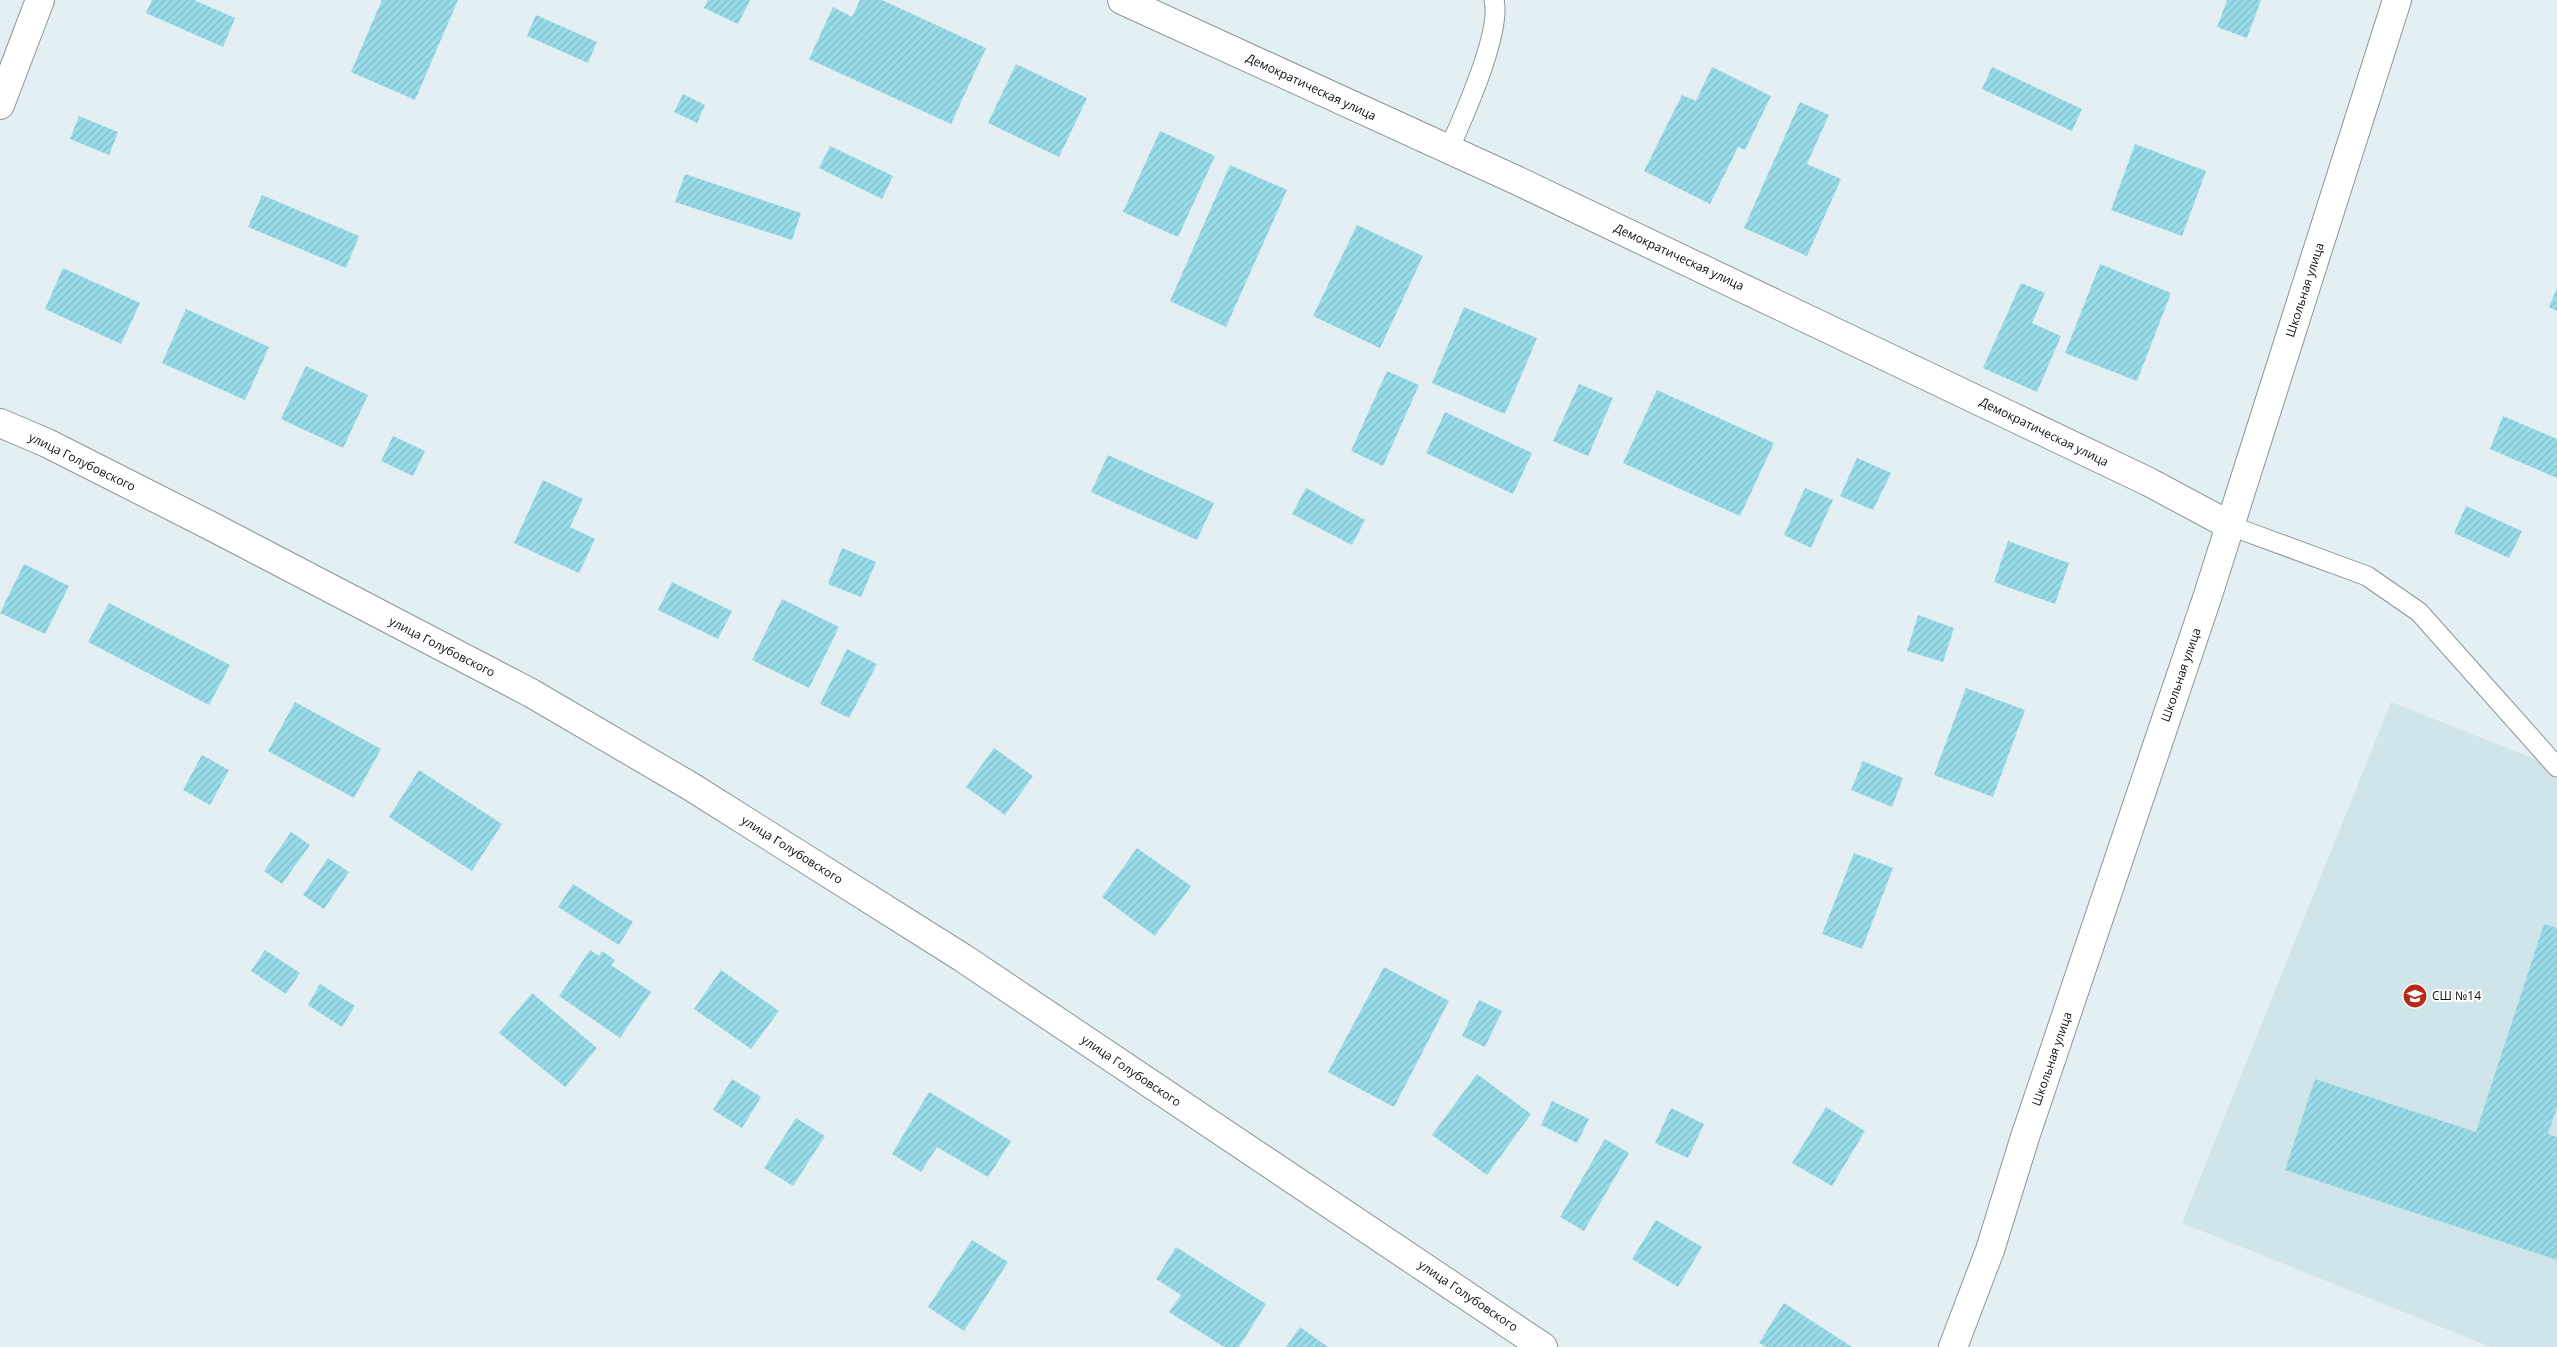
<svg xmlns="http://www.w3.org/2000/svg" width="2557" height="1347" viewBox="0 0 2557 1347" font-family="'Open Sans',sans-serif">
	<defs>
		<pattern id="building-hatch" width="6" height="6" patternUnits="userSpaceOnUse" patternTransform="scale(1.25)"><rect width="6" height="6" fill="#98dce9"/><path d="M-1 1l2-2M0 6l6-6M5 7l2-2" fill="none" stroke="#82bcc7"/></pattern>
	</defs>
	<rect width="100%" height="100%" fill="#e3eff2"/>
	<path fill="#d0e5e9" d="M 2391,702 L 2557,768 L 2557,1347 L 2491,1347 L 2182,1223 Z"/>
	<path fill="url(#building-hatch)" d="M 152,0 L 194,0 L 235,18 L 223,47 L 146,13 Z
		M 382,0 L 458,0 L 415,100 L 351,72 Z
		M 708,0 L 750,0 L 738,24 L 704,8 Z
		M 860,0 L 882,0 L 986,48 L 951,124 L 809,59 L 833,7 L 852,17 Z
		M 2227,0 L 2261,0 L 2247,38 L 2217,27 Z
		M 536,15 L 597,42 L 588,63 L 527,36 Z
		M 1016,64 L 1087,98 L 1059,157 L 988,123 Z
		M 1712,67 L 1771,96 L 1745,150 L 1738,147 L 1710,204 L 1644,171 L 1682,95 L 1696,101 Z
		M 1992,67 L 2082,109 L 2072,131 L 1982,89 Z
		M 683,94 L 705,105 L 697,123 L 674,112 Z
		M 1800,102 L 1829,115 L 1807,164 L 1841,179 L 1807,256 L 1744,228 Z
		M 79,116 L 118,132 L 109,155 L 70,139 Z
		M 1160,131 L 1215,156 L 1178,237 L 1123,212 Z
		M 2135,144 L 2206,171 L 2182,236 L 2111,210 Z
		M 830,146 L 893,176 L 882,199 L 819,168 Z
		M 1230,165 L 1287,190 L 1226,327 L 1170,301 Z
		M 685,174 L 801,213 L 792,240 L 675,202 Z
		M 262,195 L 359,236 L 346,268 L 248,227 Z
		M 1357,225 L 1423,256 L 1380,348 L 1313,316 Z
		M 2100,264 L 2171,293 L 2137,381 L 2065,353 Z
		M 63,268 L 140,303 L 121,344 L 45,309 Z
		M 2021,283 L 2045,293 L 2032,323 L 2061,336 L 2037,392 L 1983,368 Z
		M 2557,288 L 2557,311 L 2549,307 Z
		M 1464,307 L 1537,338 L 1505,414 L 1432,383 Z
		M 186,309 L 269,347 L 245,400 L 162,363 Z
		M 306,366 L 368,395 L 343,448 L 281,419 Z
		M 1387,371 L 1419,385 L 1383,466 L 1351,451 Z
		M 1579,384 L 1613,398 L 1588,456 L 1553,441 Z
		M 1657,390 L 1774,443 L 1740,516 L 1623,463 Z
		M 1445,412 L 1532,453 L 1513,494 L 1426,453 Z
		M 2503,416 L 2557,439 L 2557,478 L 2490,449 Z
		M 393,436 L 425,451 L 413,476 L 381,461 Z
		M 1108,455 L 1214,503 L 1197,540 L 1091,492 Z
		M 1857,458 L 1891,473 L 1873,510 L 1840,496 Z
		M 543,480 L 583,499 L 570,527 L 595,539 L 579,573 L 514,543 Z
		M 1306,488 L 1365,520 L 1352,545 L 1292,514 Z
		M 1805,488 L 1833,500 L 1811,548 L 1784,535 Z
		M 2466,506 L 2522,531 L 2509,558 L 2454,533 Z
		M 2008,541 L 2069,563 L 2055,604 L 1994,582 Z
		M 842,548 L 876,562 L 861,597 L 828,584 Z
		M 24,564 L 69,586 L 45,634 L 0,613 Z
		M 672,582 L 732,611 L 718,639 L 658,610 Z
		M 782,599 L 839,627 L 809,688 L 752,660 Z
		M 109,603 L 230,665 L 209,705 L 88,642 Z
		M 1918,615 L 1954,628 L 1943,662 L 1907,651 Z
		M 847,649 L 877,664 L 849,718 L 820,704 Z
		M 1966,688 L 2025,710 L 1993,797 L 1934,775 Z
		M 295,702 L 381,749 L 354,798 L 268,751 Z
		M 994,748 L 1033,776 L 1005,815 L 966,787 Z
		M 202,755 L 229,770 L 210,805 L 183,790 Z
		M 1863,761 L 1903,778 L 1892,807 L 1851,790 Z
		M 419,770 L 502,824 L 472,871 L 389,817 Z
		M 291,832 L 310,845 L 282,884 L 264,871 Z
		M 1137,848 L 1191,886 L 1155,936 L 1102,897 Z
		M 1854,853 L 1893,868 L 1862,949 L 1822,934 Z
		M 328,858 L 349,872 L 324,909 L 303,895 Z
		M 573,884 L 633,922 L 619,945 L 558,907 Z
		M 2544,924 L 2557,928 L 2557,1107 L 2548,1134 L 2557,1137 L 2557,1260 L 2285,1170 L 2315,1079 L 2476,1132 Z
		M 265,950 L 300,973 L 286,994 L 251,971 Z
		M 590,950 L 599,956 L 602,951 L 615,960 L 611,965 L 651,992 L 620,1038 L 559,996 Z
		M 1384,967 L 1449,1001 L 1394,1107 L 1328,1072 Z
		M 721,970 L 779,1011 L 751,1049 L 694,1009 Z
		M 320,984 L 355,1006 L 342,1027 L 308,1005 Z
		M 532,993 L 597,1048 L 565,1087 L 499,1033 Z
		M 1479,1000 L 1502,1011 L 1485,1047 L 1462,1036 Z
		M 1477,1074 L 1531,1114 L 1487,1175 L 1432,1135 Z
		M 732,1079 L 761,1097 L 742,1128 L 713,1110 Z
		M 929,1092 L 1011,1141 L 988,1177 L 937,1147 L 921,1172 L 892,1154 Z
		M 1552,1101 L 1589,1119 L 1577,1143 L 1541,1125 Z
		M 1826,1107 L 1865,1131 L 1832,1186 L 1792,1163 Z
		M 1671,1108 L 1704,1124 L 1688,1158 L 1655,1143 Z
		M 796,1118 L 825,1136 L 793,1186 L 764,1168 Z
		M 1605,1139 L 1629,1153 L 1584,1231 L 1560,1217 Z
		M 1656,1220 L 1702,1247 L 1678,1287 L 1632,1259 Z
		M 972,1240 L 1008,1262 L 964,1331 L 928,1307 Z
		M 1176,1247 L 1266,1304 L 1239,1347 L 1224,1347 L 1169,1312 L 1181,1295 L 1156,1279 Z
		M 1784,1303 L 1852,1347 L 1766,1347 L 1759,1343 Z
		M 1300,1327 L 1328,1347 L 1286,1347 Z"/>
	<g fill="none" stroke-linecap="round" stroke-linejoin="round">
		<defs>
			<path id="lane" d="M 1449,149 C 1463,118 1502,32 1494,0
				M 2231,526 L 2367,576 L 2419,612 L 2557,767"/>
			<path id="street" d="M 1122,0 L 1516,180 L 2149,482 L 2231,526
				M 0,105 L 40,0
				M 0,423 L 47,443 L 209,525 L 531,693 L 690,786 L 963,958 L 1543,1347"/>
			<path id="secondary" d="M 1953,1347 L 1990,1250 L 2025,1137 L 2208,595 L 2397,0"/>
		</defs>
		<use href="#lane" stroke="#8b9698" stroke-width="21"/>
		<use href="#street" stroke="#8b9698" stroke-width="30"/>
		<use href="#secondary" stroke="#8b9698" stroke-width="30"/>
		<use href="#lane" stroke="#fff" stroke-width="19"/>
		<use href="#street" stroke="#fff" stroke-width="28"/>
		<use href="#secondary" stroke="#fff" stroke-width="28"/>
	</g>
	<defs>
		<symbol id="school-disc" viewBox="-11 -11 22 22"><circle r="9.5" fill="#b72918" stroke="#fff"/><path d="M0-5L7-2L0 1L-7-2ZM-4 1L0 2.5L4 1V4Q0 6-4 4Z" fill="#fff"/></symbol>
	</defs>
	<g fill-rule="evenodd">
		<use href="#school-disc" x="2401" y="982" width="28" height="28"/>
	</g>
	<g text-anchor="middle" stroke-width="4" stroke-linejoin="round" paint-order="stroke">
		<g font-size="12" fill="#090d0d" stroke="#fff">
			<text transform="translate(1311 87) rotate(25)" y="4">Демократическая улица</text>
			<text transform="translate(1679 257) rotate(25)" y="4">Демократическая улица</text>
			<text transform="translate(2305 290) rotate(-72)" y="4">Школьная улица</text>
			<text transform="translate(2044 432) rotate(26)" y="4">Демократическая улица</text>
			<text transform="translate(82 462) rotate(26)" y="4">улица Голубовского</text>
			<text transform="translate(442 647) rotate(27)" y="4">улица Голубовского</text>
			<text transform="translate(2181 675) rotate(-71)" y="4">Школьная улица</text>
			<text transform="translate(792 850) rotate(32)" y="4">улица Голубовского</text>
			<text transform="translate(2052 1059) rotate(-71)" y="4">Школьная улица</text>
			<text transform="translate(1131 1071) rotate(34)" y="4">улица Голубовского</text>
			<text transform="translate(1468 1296) rotate(34)" y="4">улица Голубовского</text>
		</g>
		<g font-size="12" fill="#090d0d" stroke="#fff" text-anchor="start">
			<text x="2432" y="1000">СШ №14</text>
		</g>
	</g>
</svg>
